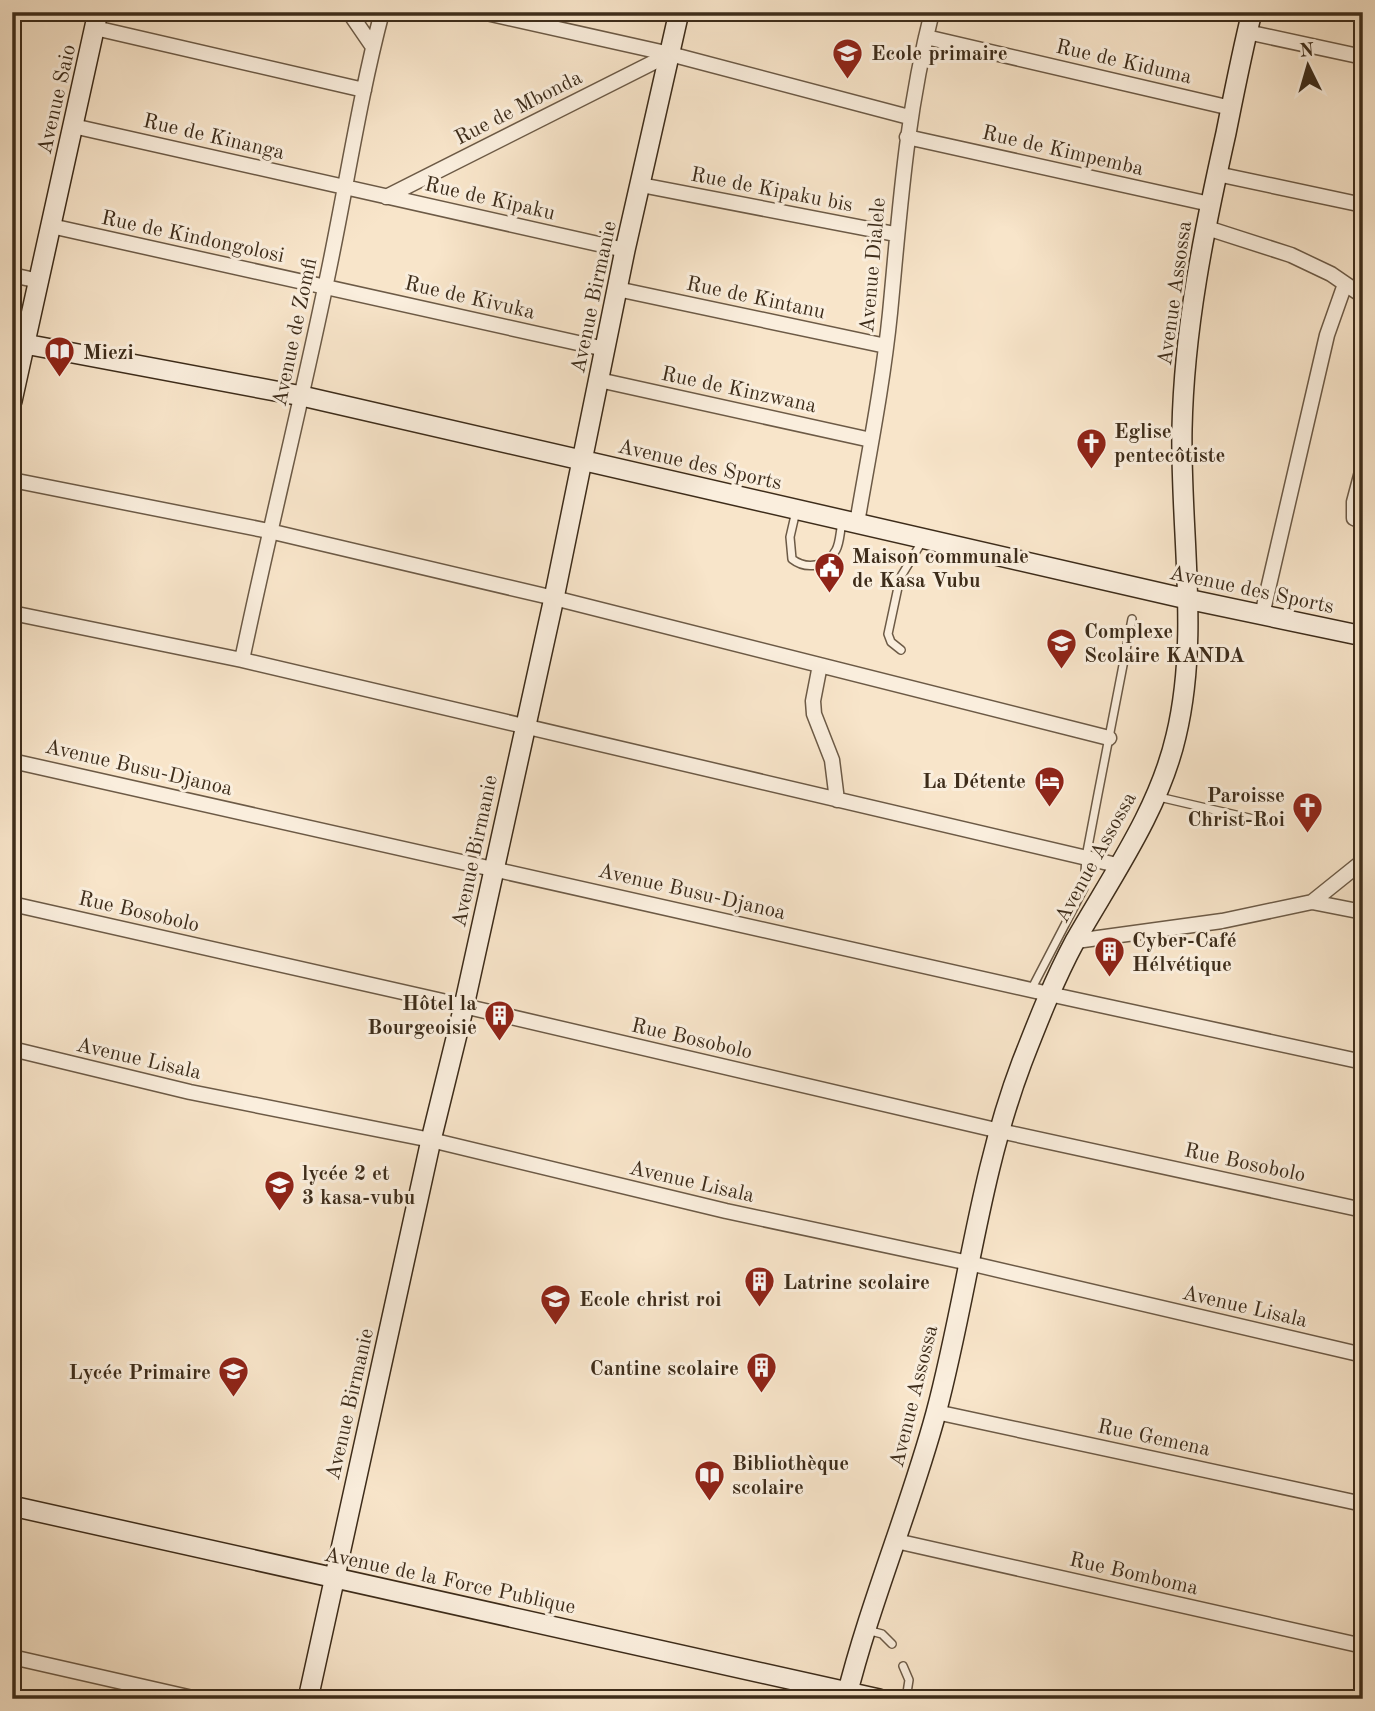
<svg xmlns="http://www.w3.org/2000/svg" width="1375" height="1711" viewBox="0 0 1375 1711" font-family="'Old Standard TT',serif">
	<rect width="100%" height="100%" fill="#f8e5ca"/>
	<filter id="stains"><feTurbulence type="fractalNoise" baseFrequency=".00286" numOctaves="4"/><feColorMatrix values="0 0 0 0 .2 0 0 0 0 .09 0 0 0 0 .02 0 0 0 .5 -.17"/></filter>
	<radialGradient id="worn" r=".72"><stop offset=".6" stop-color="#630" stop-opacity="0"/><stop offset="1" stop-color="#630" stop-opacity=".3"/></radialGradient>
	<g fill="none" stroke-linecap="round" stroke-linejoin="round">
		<defs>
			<path id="lane" d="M 796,511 L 790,537 L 792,559 C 806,570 827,567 836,550 C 840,543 840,531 842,523
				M 901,650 L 891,642 L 888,634 L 900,578 L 923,540
				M 1159,797 L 1262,821
				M 1031,990 L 1084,888 L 1086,857 L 1098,794 L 1132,619
				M 867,1630 L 882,1634 L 892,1644
				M 903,1666 L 909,1680 L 906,1699"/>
			<path id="street" d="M 349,12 L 373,47
				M 482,12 L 670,54 L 909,117
				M 95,28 L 364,90
				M 1247,32 L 1363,57
				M 926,37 L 1231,108
				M 73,126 L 625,250
				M 907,137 L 1210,204
				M 1217,174 L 1363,205
				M 641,185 L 895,234
				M 386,197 L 670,54
				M 51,226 L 605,349
				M 1204,227 L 1291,255 L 1331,274 L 1363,296
				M 12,275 L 39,281
				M 617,289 L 886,346
				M 599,380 L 871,440
				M 1363,468 L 1354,502 L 1354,518 L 1363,522
				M 12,480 L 269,531 L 554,598 L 1109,738
				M 857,523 C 869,453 883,383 890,313 C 900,209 906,114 932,12
				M 12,613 L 242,660 L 1121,866
				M 1262,615 L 1327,335 L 1345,284
				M 242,660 C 268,536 299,412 325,288 C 345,196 358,103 382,12
				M 820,665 L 813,701 L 814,714 L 832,760 L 837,800
				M 12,761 L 1049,994 L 1363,1062
				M 1312,902 L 1363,912
				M 12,904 L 438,1000 L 1000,1131 L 1363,1210
				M 1076,941 L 1222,921 L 1312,902 L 1363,861
				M 12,1049 L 190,1092 L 431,1140 L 726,1211 L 969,1263 L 1363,1355
				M 936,1412 L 1363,1504
				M 896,1541 L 1363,1646
				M 12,1657 L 197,1699"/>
			<path id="secondary" d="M 25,344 L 302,396 L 1187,599 L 1363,636
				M 12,401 L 98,12
				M 12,1506 L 879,1699
				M 308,1699 L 431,1140 L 464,1006 L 554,598 L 625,250 L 679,12
				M 846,1699 C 870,1602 910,1509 936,1413 C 967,1297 979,1175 1022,1062 C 1038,1021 1054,980 1075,941 C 1112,876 1159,810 1176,736 C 1200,636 1180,531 1182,429 C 1184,328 1204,231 1226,133 C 1234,93 1242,52 1252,12"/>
		</defs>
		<use href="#lane" stroke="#6c5a46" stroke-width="10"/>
		<use href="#street" stroke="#6c5a46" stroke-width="17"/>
		<use href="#secondary" stroke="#3d2c1a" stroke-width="22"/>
		<use href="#lane" stroke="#faeedd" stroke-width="7"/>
		<use href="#street" stroke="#faeedd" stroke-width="14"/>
		<use href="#secondary" stroke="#faeedd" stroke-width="19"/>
	</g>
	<defs>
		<symbol id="school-pin" viewBox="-11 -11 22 30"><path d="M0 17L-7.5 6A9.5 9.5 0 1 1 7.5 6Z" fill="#8f2418" stroke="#faeedd"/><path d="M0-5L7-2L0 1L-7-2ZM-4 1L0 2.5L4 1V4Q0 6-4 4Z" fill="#fff"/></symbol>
		<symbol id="library-pin" viewBox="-11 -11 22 30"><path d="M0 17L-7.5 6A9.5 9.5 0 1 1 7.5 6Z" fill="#8f2418" stroke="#faeedd"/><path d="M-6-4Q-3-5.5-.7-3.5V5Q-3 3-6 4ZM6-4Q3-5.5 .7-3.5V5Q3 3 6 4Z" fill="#fff"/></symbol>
		<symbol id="church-pin" viewBox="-11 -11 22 30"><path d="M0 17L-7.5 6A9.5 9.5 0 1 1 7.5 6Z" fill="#8f2418" stroke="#faeedd"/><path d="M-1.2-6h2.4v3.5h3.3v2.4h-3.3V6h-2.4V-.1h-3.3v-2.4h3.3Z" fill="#fff"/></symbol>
		<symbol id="civic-pin" viewBox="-11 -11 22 30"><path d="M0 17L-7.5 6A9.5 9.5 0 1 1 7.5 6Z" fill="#8f2418" stroke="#faeedd"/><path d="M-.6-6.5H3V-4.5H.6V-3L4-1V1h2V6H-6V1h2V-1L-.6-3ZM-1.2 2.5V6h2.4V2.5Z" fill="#fff"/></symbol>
		<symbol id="hotel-pin" viewBox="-11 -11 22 30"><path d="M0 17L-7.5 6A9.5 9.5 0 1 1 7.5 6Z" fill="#8f2418" stroke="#faeedd"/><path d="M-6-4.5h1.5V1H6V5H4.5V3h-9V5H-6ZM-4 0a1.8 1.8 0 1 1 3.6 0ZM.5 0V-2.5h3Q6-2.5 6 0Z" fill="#fff"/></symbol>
		<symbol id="building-pin" viewBox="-11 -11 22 30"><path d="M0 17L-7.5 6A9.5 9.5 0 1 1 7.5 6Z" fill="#8f2418" stroke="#faeedd"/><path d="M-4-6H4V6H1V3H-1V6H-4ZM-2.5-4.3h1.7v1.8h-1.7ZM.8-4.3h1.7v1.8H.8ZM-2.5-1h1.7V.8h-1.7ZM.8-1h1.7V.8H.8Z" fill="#fff"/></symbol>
	</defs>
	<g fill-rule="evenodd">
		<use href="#school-pin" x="830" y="36" width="35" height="47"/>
		<use href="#library-pin" x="42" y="334" width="35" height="47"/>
		<use href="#church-pin" x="1074" y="426" width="35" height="47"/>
		<use href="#civic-pin" x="812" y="550" width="35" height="47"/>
		<use href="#school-pin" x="1044" y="626" width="35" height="47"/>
		<use href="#hotel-pin" x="1032" y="764" width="35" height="47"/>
		<use href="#church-pin" x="1290" y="790" width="35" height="47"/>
		<use href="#building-pin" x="1092" y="934" width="35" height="47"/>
		<use href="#building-pin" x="482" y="998" width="35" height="47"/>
		<use href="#school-pin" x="262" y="1168" width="35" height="47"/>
		<use href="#building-pin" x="742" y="1264" width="35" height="47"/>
		<use href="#school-pin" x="538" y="1282" width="35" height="47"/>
		<use href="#building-pin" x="744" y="1350" width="35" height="47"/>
		<use href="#school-pin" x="216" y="1354" width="35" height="47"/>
		<use href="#library-pin" x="692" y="1458" width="35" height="47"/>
	</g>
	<g text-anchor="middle" stroke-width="6" stroke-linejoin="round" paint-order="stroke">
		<g font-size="21" font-weight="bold" fill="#3d2c1a" stroke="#faeedd" text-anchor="start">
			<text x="871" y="60">Ecole primaire</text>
			<text x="83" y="359">Miezi</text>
			<text x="1114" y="438">Eglise<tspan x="1114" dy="24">pentecôtiste</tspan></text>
			<text x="852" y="563">Maison communale<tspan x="852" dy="24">de Kasa Vubu</tspan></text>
			<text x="1084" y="638">Complexe<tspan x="1084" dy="24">Scolaire KANDA</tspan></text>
			<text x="1026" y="788" text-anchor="end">La Détente</text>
			<text x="1285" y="802" text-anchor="end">Paroisse<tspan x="1285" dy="24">Christ-Roi</tspan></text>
			<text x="1132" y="947">Cyber-Café<tspan x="1132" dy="24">Hélvétique</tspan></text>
			<text x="477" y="1010" text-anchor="end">Hôtel la<tspan x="477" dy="24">Bourgeoisie</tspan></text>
			<text x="302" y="1180">lycée 2 et<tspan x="302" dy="24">3 kasa-vubu</tspan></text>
			<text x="783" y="1289">Latrine scolaire</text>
			<text x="579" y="1306">Ecole christ roi</text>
			<text x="739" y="1375" text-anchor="end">Cantine scolaire</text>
			<text x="211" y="1379" text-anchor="end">Lycée Primaire</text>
			<text x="732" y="1470">Bibliothèque<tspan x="732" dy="24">scolaire</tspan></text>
		</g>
		<g font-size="21" fill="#3d2c1a" stroke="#faeedd">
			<text transform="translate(1124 61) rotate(13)" y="7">Rue de Kiduma</text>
			<text transform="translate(56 99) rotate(-77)" y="7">Avenue Saio</text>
			<text transform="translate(518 107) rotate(-27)" y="7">Rue de Mbonda</text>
			<text transform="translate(214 136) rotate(13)" y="7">Rue de Kinanga</text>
			<text transform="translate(1063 150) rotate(13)" y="7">Rue de Kimpemba</text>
			<text transform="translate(772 189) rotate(11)" y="7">Rue de Kipaku bis</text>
			<text transform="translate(490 198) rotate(13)" y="7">Rue de Kipaku</text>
			<text transform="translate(193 236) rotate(12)" y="7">Rue de Kindongolosi</text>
			<text transform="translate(872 265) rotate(-85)" y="7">Avenue Dialele</text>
			<text transform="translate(1174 293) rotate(-82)" y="7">Avenue Assossa</text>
			<text transform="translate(470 297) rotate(13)" y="7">Rue de Kivuka</text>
			<text transform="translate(593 297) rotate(-78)" y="7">Avenue Birmanie</text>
			<text transform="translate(756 297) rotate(12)" y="7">Rue de Kintanu</text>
			<text transform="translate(294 332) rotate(-78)" y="7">Avenue de Zomfi</text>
			<text transform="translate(739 389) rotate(12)" y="7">Rue de Kinzwana</text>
			<text transform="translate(700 464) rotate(13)" y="7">Avenue des Sports</text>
			<text transform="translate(1252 589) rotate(12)" y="7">Avenue des Sports</text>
			<text transform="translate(139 767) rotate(13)" y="7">Avenue Busu-Djanoa</text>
			<text transform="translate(474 851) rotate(-78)" y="7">Avenue Birmanie</text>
			<text transform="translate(1095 857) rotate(-61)" y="7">Avenue Assossa</text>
			<text transform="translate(692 891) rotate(13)" y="7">Avenue Busu-Djanoa</text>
			<text transform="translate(139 911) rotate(13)" y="7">Rue Bosobolo</text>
			<text transform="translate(692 1038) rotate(13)" y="7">Rue Bosobolo</text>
			<text transform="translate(139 1058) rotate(13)" y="7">Avenue Lisala</text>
			<text transform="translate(1245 1162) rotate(12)" y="7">Rue Bosobolo</text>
			<text transform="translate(692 1181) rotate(13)" y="7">Avenue Lisala</text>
			<text transform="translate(1245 1306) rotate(13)" y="7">Avenue Lisala</text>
			<text transform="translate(913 1396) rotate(-76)" y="7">Avenue Assossa</text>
			<text transform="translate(349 1404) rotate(-77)" y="7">Avenue Birmanie</text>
			<text transform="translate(1154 1437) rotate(12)" y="7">Rue Gemena</text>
			<text transform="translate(1134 1573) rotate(13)" y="7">Rue Bomboma</text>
			<text transform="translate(450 1580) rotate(12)" y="7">Avenue de la Force Publique</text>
		</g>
	</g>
	<rect width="1375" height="1711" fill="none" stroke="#f8e5ca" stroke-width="42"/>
	<rect x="14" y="14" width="1347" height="1683" fill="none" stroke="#3d2c1a" stroke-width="3.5"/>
	<rect x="21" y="21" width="1333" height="1669" fill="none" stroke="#3d2c1a" stroke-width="2"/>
	<g transform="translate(1308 66) rotate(355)" stroke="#faeedd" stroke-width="5" paint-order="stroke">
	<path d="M0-5L12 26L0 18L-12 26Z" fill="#3d2c1a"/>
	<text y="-10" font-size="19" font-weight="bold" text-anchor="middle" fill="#3d2c1a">N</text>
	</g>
	<rect width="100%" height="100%" filter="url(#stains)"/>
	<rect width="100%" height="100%" fill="url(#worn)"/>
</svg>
